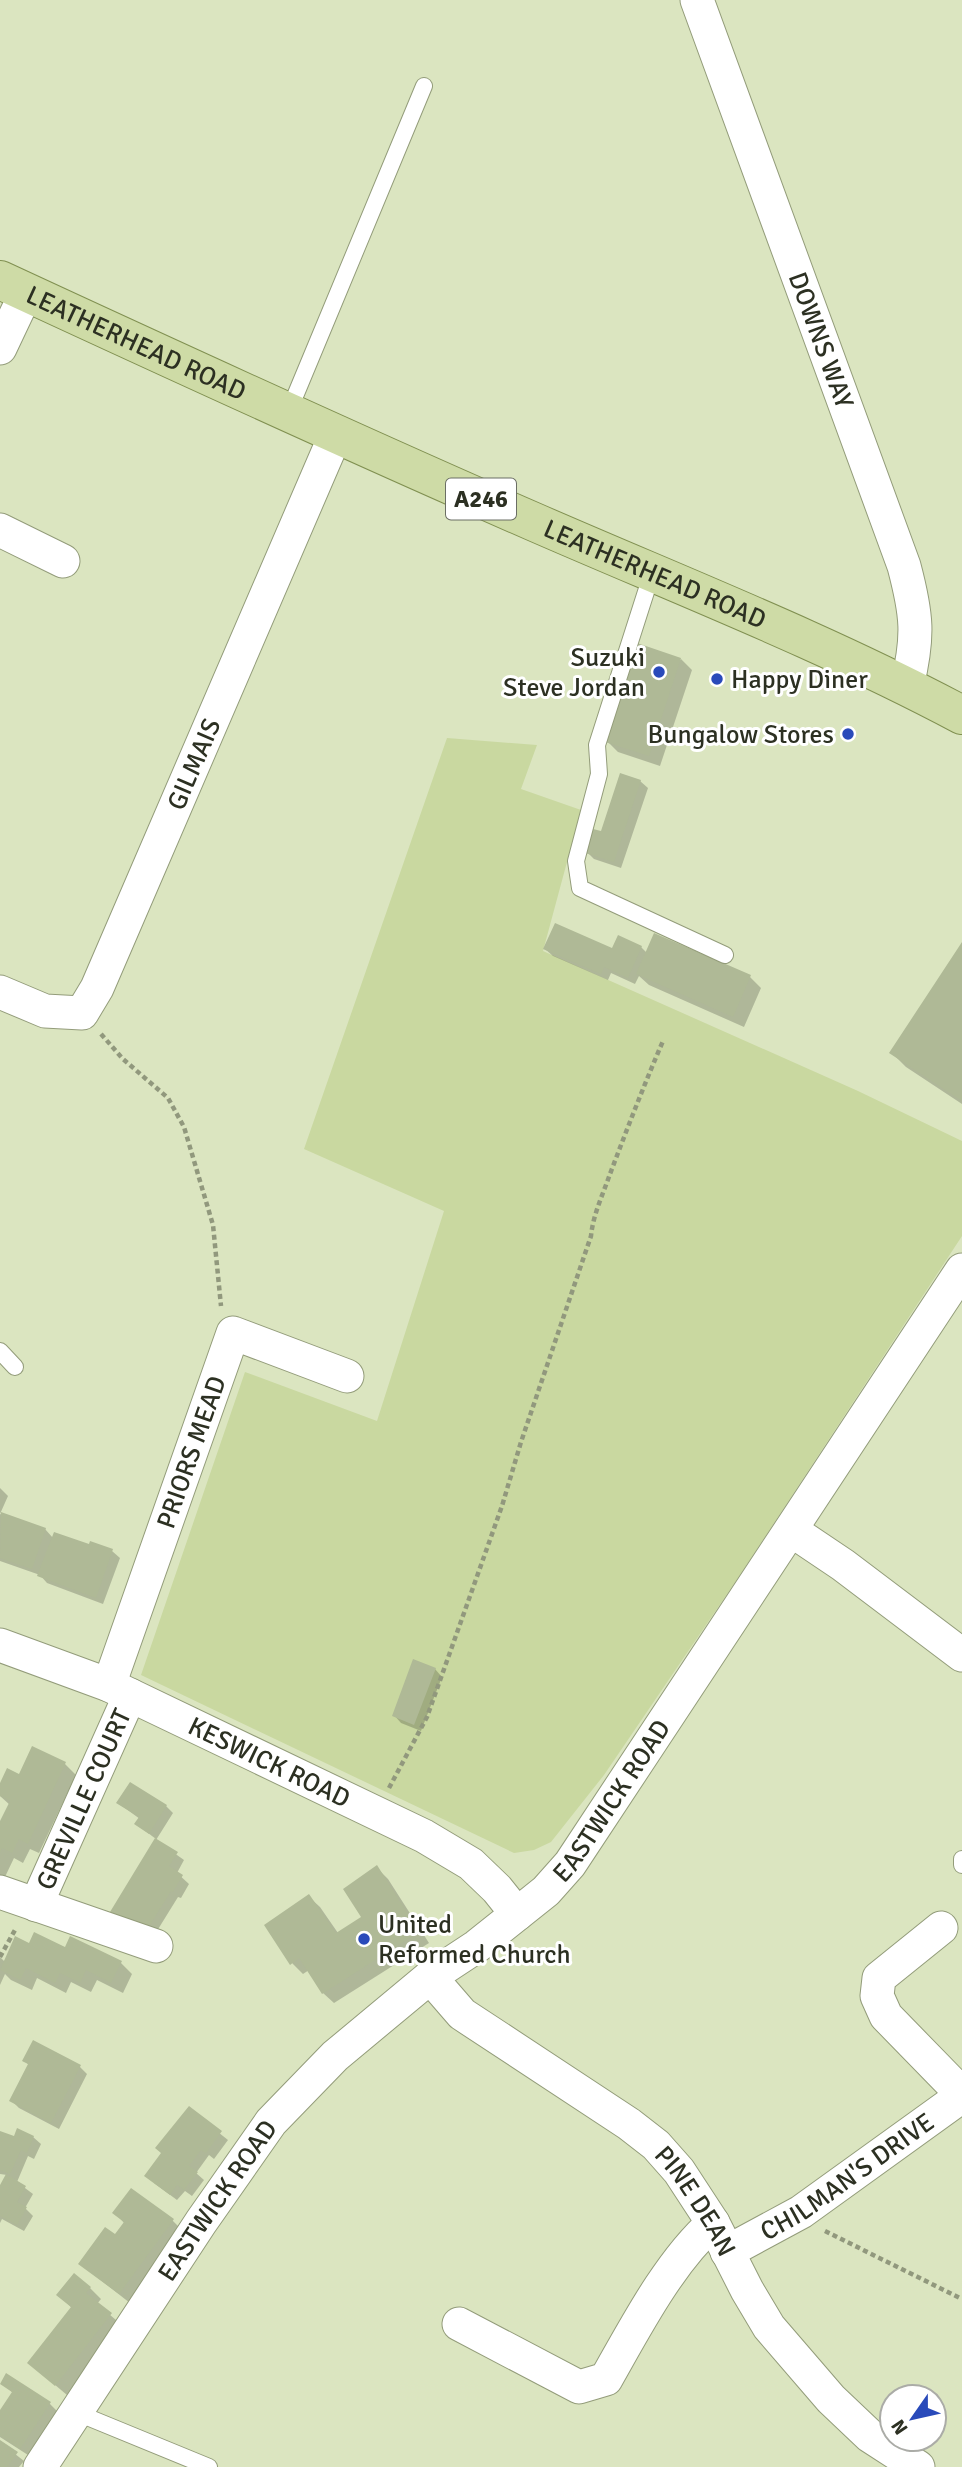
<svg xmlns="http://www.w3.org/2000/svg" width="962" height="2467" viewBox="0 0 962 2467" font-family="Signika,sans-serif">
	<rect width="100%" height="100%" fill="#dbe5c0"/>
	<path fill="#c9d8a0" d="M 447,738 L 537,745 L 521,789 L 581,810 L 543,951 L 858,1091 L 962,1141 L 962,1236 L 740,1575 L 604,1775 L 551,1842 L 534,1850 L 514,1853 L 141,1675 L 245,1372 L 377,1421 L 444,1211 L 304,1149 Z"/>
	<path fill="#0003" d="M 681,659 L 692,670 L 660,766 L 618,752 L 607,741 Z
		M 640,781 L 648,788 L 621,868 L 594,859 L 587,852 Z
		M 962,945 L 962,1104 L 906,1067 L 892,1053 Z
		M 641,947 L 647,953 L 750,977 L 761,988 L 744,1027 L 649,985 L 639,976 L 635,984 L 611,973 L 608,980 L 553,956 L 545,949 L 613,950 Z
		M 0,1488 L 8,1496 L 0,1514 L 45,1529 L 53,1538 L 90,1547 L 91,1543 L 112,1551 L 120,1558 L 103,1604 L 47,1583 L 40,1575 L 0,1561 Z
		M 435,1669 L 442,1677 L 421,1731 L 401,1723 L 394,1715 Z
		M 33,1748 L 65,1764 L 76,1775 L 39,1853 L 30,1849 L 23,1863 L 14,1858 L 4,1879 L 0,1877 L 0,1826 L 10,1805 L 0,1796 L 0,1787 L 19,1777 Z
		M 118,1803 L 166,1806 L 173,1813 L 156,1840 L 184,1860 L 177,1873 L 189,1884 L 181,1898 L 178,1897 L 152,1939 L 119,1919 L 156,1839 L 136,1824 L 140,1819 Z
		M 377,1868 L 388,1879 L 429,1943 L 334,2003 L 323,1993 L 309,1970 L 303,1974 L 292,1963 L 309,1897 L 320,1907 L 338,1933 L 363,1917 Z
		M 30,1945 L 66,1950 L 121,1963 L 132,1974 L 123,1993 L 97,1980 L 91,1992 L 71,1982 L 66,1993 L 37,1978 L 32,1990 L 11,1980 L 5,1974 L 0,1985 L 0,1957 L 4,1961 Z
		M 34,2043 L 80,2067 L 87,2074 L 59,2129 L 19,2108 L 12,2101 L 30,2066 L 25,2061 Z
		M 189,2109 L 228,2140 L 214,2159 L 209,2155 L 196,2173 L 204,2180 L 192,2196 L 185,2191 L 177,2200 L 154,2183 Z
		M 0,2132 L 14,2139 L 33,2137 L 41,2144 L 34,2159 L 28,2156 L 17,2182 L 33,2194 L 25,2208 L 33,2216 L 24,2231 L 2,2219 L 0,2223 L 0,2188 L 7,2175 L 0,2174 Z
		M 115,2213 L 172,2220 L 183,2231 L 130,2303 L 80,2264 L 116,2236 L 125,2224 Z
		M 90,2288 L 101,2299 L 97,2304 L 122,2325 L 67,2395 L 29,2363 L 72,2308 L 59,2295 Z
		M 2,2383 L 50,2404 L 57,2411 L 28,2455 L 0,2437 L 0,2413 L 13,2393 Z
		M 0,2442 L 24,2461 L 19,2467 L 0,2467 Z"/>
	<path fill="#afb996" d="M 637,643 L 681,658 L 649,756 L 605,742 Z
		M 620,773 L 641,780 L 614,862 L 585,853 L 593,829 L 601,831 Z
		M 555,923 L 612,948 L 618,935 L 642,946 L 628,978 L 604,967 L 601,974 L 543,949 Z
		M 654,933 L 751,975 L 733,1017 L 636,974 Z
		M 962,942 L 962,1101 L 889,1053 Z
		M 1,1512 L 46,1528 L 32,1569 L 0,1558 Z
		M 54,1532 L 89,1544 L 90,1541 L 113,1549 L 96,1598 L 37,1576 Z
		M 413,1659 L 436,1668 L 414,1725 L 392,1716 Z
		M 32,1746 L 66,1762 L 28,1844 L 19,1839 L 12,1853 L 2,1848 L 0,1853 L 0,1821 L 10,1801 L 0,1796 L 0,1783 L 7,1768 L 19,1774 Z
		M 130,1782 L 167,1805 L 149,1834 L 134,1824 L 139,1817 L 116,1803 Z
		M 155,1838 L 178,1852 L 169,1866 L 183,1875 L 173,1892 L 171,1891 L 145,1933 L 110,1912 Z
		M 377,1865 L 419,1932 L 322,1994 L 299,1958 L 290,1965 L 264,1925 L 309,1894 L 336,1933 L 361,1917 L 343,1889 Z
		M 34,1932 L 65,1947 L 70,1936 L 122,1961 L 111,1983 L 86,1970 L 80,1983 L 60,1973 L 55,1983 L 26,1968 L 20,1980 L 0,1970 L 15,1936 L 29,1943 Z
		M 33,2040 L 81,2065 L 51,2123 L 9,2101 L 28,2064 L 22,2061 Z
		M 189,2106 L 222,2131 L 206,2153 L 201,2150 L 189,2166 L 198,2172 L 184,2190 L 177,2185 L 170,2195 L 144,2176 L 161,2153 L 155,2148 Z
		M 17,2128 L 34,2136 L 27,2153 L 21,2150 L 10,2174 L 0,2170 L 0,2131 L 14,2136 Z
		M 6,2174 L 26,2186 L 17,2202 L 27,2207 L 17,2225 L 0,2216 L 0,2185 Z
		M 131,2188 L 174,2219 L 119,2294 L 78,2264 L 105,2227 L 115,2234 L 124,2222 L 112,2213 Z
		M 74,2273 L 91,2287 L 86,2293 L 112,2313 L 55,2386 L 27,2363 L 71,2307 L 56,2295 Z
		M 6,2373 L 51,2402 L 20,2449 L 0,2436 L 0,2410 L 12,2392 L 0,2384 Z
		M 0,2440 L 18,2452 L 7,2467 L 0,2467 Z"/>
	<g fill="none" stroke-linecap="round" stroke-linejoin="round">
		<defs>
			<path id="lane" d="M 288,413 L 424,86
				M 652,573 L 597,745 L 599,774 L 576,861 L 580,888 L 725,955
				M 0,1351 L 15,1367
				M 962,1859 L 962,1865
				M 75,2412 L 209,2467"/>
			<g id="street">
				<path id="s1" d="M 697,0 L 904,566 C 917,615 919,636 907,686"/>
				<path d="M 0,348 L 26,293"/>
				<path d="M 0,530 L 63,561"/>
				<path id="s2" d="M 0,992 L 45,1011 L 82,1013 L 97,988 L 335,436"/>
				<path d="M 791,1530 L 843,1565 L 962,1655"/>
				<path id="s3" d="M 0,1645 L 109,1685 L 424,1836 L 471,1864 L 497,1889 L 517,1914"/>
				<path id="s4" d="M 109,1685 L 233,1333 L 347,1376"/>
				<path d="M 0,1892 L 156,1946"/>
				<path id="s5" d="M 36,1905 L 130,1695"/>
				<path d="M 941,1928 L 879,1978 L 877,1996 L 886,2016 L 962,2094"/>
				<path id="s6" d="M 430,1977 L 462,2014 L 629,2124 L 656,2145 L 679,2171 L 713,2223 L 747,2290 L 769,2327 L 831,2399 L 870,2436 L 918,2467"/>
				<path id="s7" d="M 727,2252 L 801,2212 L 962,2096"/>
				<path d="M 459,2324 L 579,2387 L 606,2379 C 635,2328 669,2262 713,2223"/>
				<path id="s8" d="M 40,2467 L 201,2222 L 271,2122 L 335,2056 L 430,1977 L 477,1946 L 546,1891 L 570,1864 L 962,1270"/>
			</g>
			<g id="primary">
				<path id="s9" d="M 0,280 C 177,362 353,443 532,521 C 676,584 823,641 962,715"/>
			</g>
		</defs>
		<use href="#lane" stroke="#939c7a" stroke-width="18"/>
		<use href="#street" stroke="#939c7a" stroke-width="35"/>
		<use href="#primary" stroke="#809051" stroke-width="40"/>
		<path stroke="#91987d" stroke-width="4.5" stroke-dasharray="5 3.5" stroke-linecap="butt" d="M 101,1034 L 123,1059 L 168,1098 L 184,1127 L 213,1225 L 221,1306
			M 389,1788 L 427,1717 L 502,1506 L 521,1442 L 591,1236 C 593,1215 603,1194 610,1174 C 627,1129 644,1085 663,1041
			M 0,1957 L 15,1930
			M 825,2231 L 962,2299"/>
		<use href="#lane" stroke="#fff" stroke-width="16"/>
		<use href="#street" stroke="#fff" stroke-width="33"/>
		<use href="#primary" stroke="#cedba6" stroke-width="38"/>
	</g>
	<g fill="#294aba" stroke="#fff" stroke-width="2.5">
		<circle cx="659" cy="672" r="7"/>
		<circle cx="717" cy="679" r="7"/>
		<circle cx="848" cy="734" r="7"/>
		<circle cx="364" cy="1939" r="7"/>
	</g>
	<g text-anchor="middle" stroke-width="6" stroke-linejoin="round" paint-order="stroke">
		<rect fill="#fff" stroke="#6b6e64" stroke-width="2" x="446" y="478.5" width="70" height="41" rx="5"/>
		<g font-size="24" font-weight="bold" fill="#2c3022">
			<text x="481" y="507">A246</text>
		</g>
		<g font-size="26" fill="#2c3022" stroke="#fff">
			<text dy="9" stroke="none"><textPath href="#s1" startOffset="362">DOWNS WAY</textPath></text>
			<text dy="9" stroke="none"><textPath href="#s9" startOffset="150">LEATHERHEAD ROAD</textPath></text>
			<text dy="9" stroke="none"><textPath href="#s9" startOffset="718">LEATHERHEAD ROAD</textPath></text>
			<text dy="9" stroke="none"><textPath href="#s2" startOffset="359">GILMAIS</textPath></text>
			<text dy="9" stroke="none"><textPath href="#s4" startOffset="247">PRIORS MEAD</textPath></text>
			<text dy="9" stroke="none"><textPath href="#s3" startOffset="294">KESWICK ROAD</textPath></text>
			<text dy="9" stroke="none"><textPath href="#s5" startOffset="116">GREVILLE COURT</textPath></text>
			<text dy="9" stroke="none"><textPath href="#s8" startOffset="887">EASTWICK ROAD</textPath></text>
			<text dy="9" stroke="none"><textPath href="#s7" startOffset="142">CHILMAN'S DRIVE</textPath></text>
			<text dy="9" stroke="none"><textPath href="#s8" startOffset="320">EASTWICK ROAD</textPath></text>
			<text dy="9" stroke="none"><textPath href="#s6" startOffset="352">PINE DEAN</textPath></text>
		</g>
		<g font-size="26" fill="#2c3022" stroke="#fff" text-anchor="end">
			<text x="645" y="666">Suzuki<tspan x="645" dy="30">Steve Jordan</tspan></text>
			<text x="731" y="688" text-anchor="start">Happy Diner</text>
			<text x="834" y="743">Bungalow Stores</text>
			<text x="378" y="1933" text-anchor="start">United<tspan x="378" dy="30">Reformed Church</tspan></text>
		</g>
	</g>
	<g transform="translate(913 2418) rotate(236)"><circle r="33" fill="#ffffff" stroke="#abaca7" stroke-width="2"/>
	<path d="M0-5L12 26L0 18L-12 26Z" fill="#294aba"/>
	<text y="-10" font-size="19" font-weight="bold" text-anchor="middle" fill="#2c3022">N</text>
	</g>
</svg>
